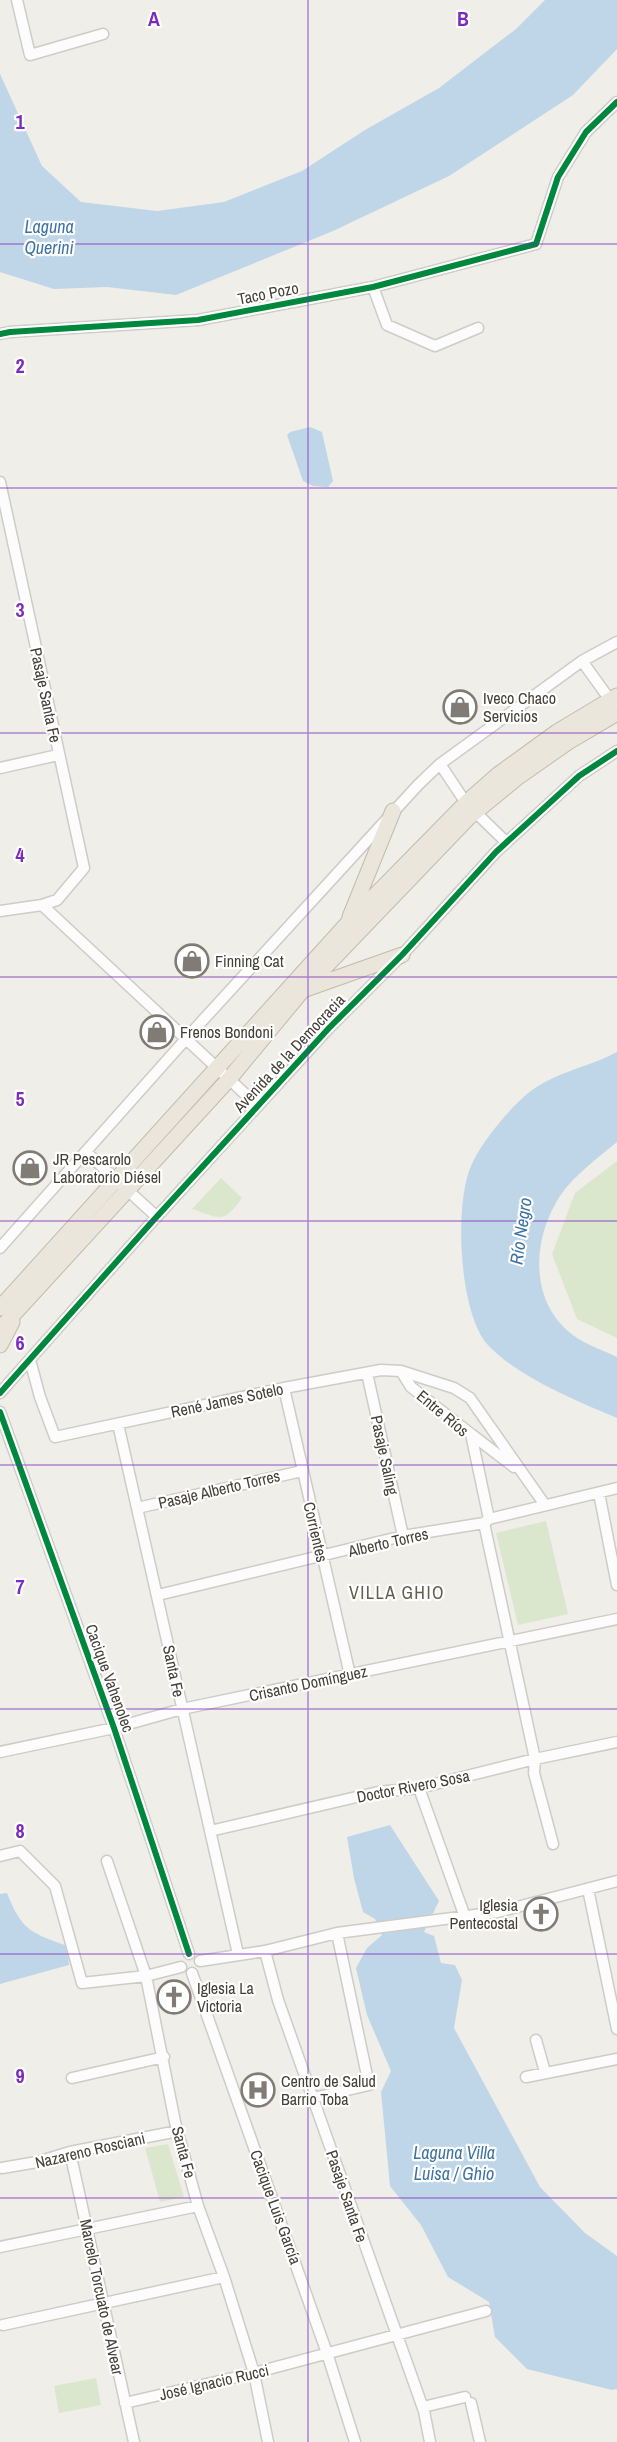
<svg xmlns="http://www.w3.org/2000/svg" width="617" height="2442" viewBox="0 0 617 2442" font-family="'Archivo Narrow',sans-serif">
	<rect width="100%" height="100%" fill="#efeee9"/>
	<path fill="#dbe7cc" d="M 617,1161 L 617,1338 L 577,1319 L 552,1254 L 575,1193 Z
		M 221,1178 L 242,1198 C 223,1225 220,1218 192,1209 Z
		M 546,1521 L 568,1614 L 518,1625 L 496,1533 Z
		M 168,2144 L 184,2197 L 160,2202 L 145,2148 Z
		M 96,2378 L 101,2405 L 59,2413 L 54,2386 Z"/>
	<path fill="#bfd6e8" d="M 545,0 L 617,0 L 617,49 L 573,95 L 449,176 L 333,231 L 176,295 L 107,287 L 54,289 L 0,272 L 0,74 L 42,166 L 81,202 L 157,211 L 224,202 L 302,171 L 365,130 L 439,88 L 516,29 Z
		M 310,427 L 322,432 L 333,481 L 328,487 L 313,486 L 303,481 L 287,435 L 290,432 Z
		M 617,1052 L 617,1142 C 598,1158 574,1175 560,1196 C 533,1237 529,1297 568,1331 C 581,1343 600,1349 617,1357 L 617,1418 C 576,1401 516,1376 487,1344 C 459,1312 454,1204 471,1166 C 480,1144 508,1110 527,1094 C 554,1072 587,1068 617,1052 Z
		M 390,1825 L 439,1901 L 424,1932 L 434,1936 L 441,1963 L 455,1965 L 462,1980 L 454,2028 L 540,2187 L 585,2233 L 617,2256 L 617,2389 L 612,2390 L 527,2369 L 495,2337 L 489,2302 L 448,2277 L 421,2225 L 390,2186 L 381,2092 L 391,2071 L 367,2015 L 356,1968 L 367,1948 L 382,1935 L 375,1919 L 363,1912 L 354,1878 L 347,1837 Z
		M 7,1893 C 22,1931 30,1932 67,1946 L 69,1965 L 0,1984 L 0,1894 Z"/>
	<g fill="none" stroke-linecap="round" stroke-linejoin="round">
		<defs>
			<path id="minor" d="M 17,0 L 30,55 L 103,34
				M 373,287 L 387,325 L 435,346 L 478,328
				M 0,334 L 10,332 L 198,320 L 373,287 L 536,244 L 558,177 L 586,132 L 617,102
				M 0,482 L 84,868 L 57,900 L 42,905 L 0,911
				M 582,661 L 613,704
				M 440,764 L 466,803 L 506,842
				M 0,768 L 58,755
				M 42,905 L 258,1106
				M 86,1152 L 157,1217
				M 0,1248 L 193,1031 L 418,785 L 440,764 L 582,661 L 617,642
				M 30,1360 L 40,1397 L 55,1437 L 284,1388 L 381,1370 L 401,1371 L 454,1388 L 470,1398 L 545,1505
				M 401,1371 L 411,1387 L 471,1434 L 489,1519
				M 367,1373 L 403,1536
				M 284,1388 L 350,1675
				M 0,1393 L 151,1223 L 329,1028 L 402,955 L 496,852 L 579,776 L 617,751
				M 0,1412 L 114,1728 L 189,1954
				M 118,1424 L 238,1954
				M 471,1434 L 514,1467
				M 599,1493 L 617,1585
				M 137,1508 L 302,1471
				M 484,1523 L 535,1759 L 534,1773 L 553,1844
				M 158,1595 L 403,1536 L 484,1523 L 489,1519 L 617,1488
				M 0,1752 L 114,1728 L 182,1709 L 617,1619
				M 419,1788 L 465,1917
				M 210,1831 L 378,1792 L 419,1788 L 535,1759 L 617,1742
				M 0,1856 L 20,1851 L 55,1886 L 82,1983 L 146,1976 L 181,1967
				M 107,1861 L 146,1976 L 175,2122 L 198,2206 L 224,2277 L 254,2373 L 268,2442
				M 588,1889 L 617,2029
				M 265,1951 L 278,2000 L 424,2411 L 430,2442
				M 200,1961 L 265,1951 L 337,1933 L 498,1912 L 617,1881
				M 192,1973 L 327,2353 L 355,2442
				M 536,2040 L 545,2072
				M 526,2077 L 617,2059
				M 72,2078 L 164,2057
				M 313,2098 L 369,2085 L 337,1933
				M 70,2152 L 134,2442
				M 2,2168 L 37,2162 L 70,2152 L 178,2131
				M 0,2247 L 198,2206
				M 3,2325 L 224,2277
				M 125,2403 L 254,2373 L 486,2311
				M 471,2403 L 480,2442
				M 423,2407 L 465,2397"/>
			<path id="highway" d="M 350,917 L 393,811
				M 303,990 L 402,955
				M 0,1308 L 348,923 L 466,803 L 499,774 L 557,732 L 617,696
				M 0,1329 L 230,1078 L 301,992 L 468,818 L 518,777 L 568,742 L 617,713
				M 0,1345 L 12,1322"/>
		</defs>
		<use href="#minor" stroke="#cdccc7" stroke-width="13"/>
		<use href="#highway" stroke="#c4bba8" stroke-width="17"/>
		<use href="#minor" stroke="#fdfcfc" stroke-width="10"/>
		<use href="#highway" stroke="#eae6db" stroke-width="15"/>
		<defs>
			<path id="cycleway" d="M 0,334 L 10,332 L 198,320 L 373,287 L 536,244 L 558,177 L 586,132 L 617,102
				M 0,1393 L 151,1223 L 329,1028 L 402,955 L 496,852 L 579,776 L 617,751
				M 0,1412 L 114,1728 L 189,1954"/>
		</defs>
		<use href="#cycleway" stroke="#fff" stroke-width="10"/>
		<use href="#cycleway" stroke="#00873e" stroke-width="6"/>
	</g>
	<path fill="none" stroke="#7b2cbf" stroke-width="1.5" stroke-opacity="0.55" d="M 308,0 L 308,2442M 0,244 L 617,244M 0,488 L 617,488M 0,733 L 617,733M 0,977 L 617,977M 0,1221 L 617,1221M 0,1465 L 617,1465M 0,1709 L 617,1709M 0,1954 L 617,1954M 0,2198 L 617,2198"/>
	<defs>
		<symbol id="shop-ring" viewBox="-11 -11 22 22"><circle r="9.5" fill="#fff" stroke="#807c75" stroke-width="1.5"/><path d="M-5-2.5h2.3a2.7 3.5 0 0 1 5.4 0H5L5.5 6h-11ZM-1.5-2.5h3a1.5 2.3 0 0 0-3 0Z" fill="#807c75"/></symbol>
		<symbol id="church-ring" viewBox="-11 -11 22 22"><circle r="9.5" fill="#fff" stroke="#807c75" stroke-width="1.5"/><path d="M-1.2-6h2.4v3.5h3.3v2.4h-3.3V6h-2.4V-.1h-3.3v-2.4h3.3Z" fill="#807c75"/></symbol>
		<symbol id="hospital-ring" viewBox="-11 -11 22 22"><circle r="9.5" fill="#fff" stroke="#807c75" stroke-width="1.5"/><path d="M-5-5h3v3.5h4V-5h3V5h-3V1.5h-4V5h-3Z" fill="#807c75"/></symbol>
	</defs>
	<g fill-rule="evenodd">
		<use href="#shop-ring" x="441" y="688" width="38" height="38"/>
		<use href="#shop-ring" x="173" y="942" width="38" height="38"/>
		<use href="#shop-ring" x="138" y="1013" width="38" height="38"/>
		<use href="#shop-ring" x="11" y="1149" width="38" height="38"/>
		<use href="#church-ring" x="522" y="1895" width="38" height="38"/>
		<use href="#church-ring" x="155" y="1978" width="38" height="38"/>
		<use href="#hospital-ring" x="239" y="2071" width="38" height="38"/>
	</g>
	<g text-anchor="middle" stroke-width="4.5" stroke-linejoin="round" paint-order="stroke">
		<g font-size="16" fill="#443f37" stroke="#fff">
			<text transform="translate(268 293) rotate(-11)" y="6">Taco Pozo</text>
			<text transform="translate(46 695) rotate(78)" y="6">Pasaje Santa Fe</text>
			<text transform="translate(289 1053) rotate(-47)" y="6">Avenida de la Democracia</text>
			<text transform="translate(227 1400) rotate(-12)" y="6">René James Sotelo</text>
			<text transform="translate(443 1413) rotate(40)" y="6">Entre Ríos</text>
			<text transform="translate(385 1455) rotate(78)" y="6">Pasaje Saling</text>
			<text transform="translate(219 1489) rotate(-13)" y="6">Pasaje Alberto Torres</text>
			<text transform="translate(316 1532) rotate(77)" y="6">Corrientes</text>
			<text transform="translate(388 1542) rotate(-13)" y="6">Alberto Torres</text>
			<text transform="translate(174 1671) rotate(78)" y="6">Santa Fe</text>
			<text transform="translate(110 1678) rotate(70)" y="6">Cacique Vahenolec</text>
			<text transform="translate(308 1683) rotate(-12)" y="6">Crisanto Domínguez</text>
			<text transform="translate(413 1786) rotate(-11)" y="6">Doctor Rivero Sosa</text>
			<text transform="translate(90 2150) rotate(-13)" y="6">Nazareno Rosciani</text>
			<text transform="translate(184 2152) rotate(75)" y="6">Santa Fe</text>
			<text transform="translate(347 2196) rotate(71)" y="6">Pasaje Santa Fe</text>
			<text transform="translate(276 2207) rotate(70)" y="6">Cacique Luis García</text>
			<text transform="translate(102 2297) rotate(78)" y="6">Marcelo Torcuato de Alvear</text>
			<text transform="translate(214 2382) rotate(-13)" y="6">José Ignacio Rucci</text>
		</g>
		<g font-size="16" fill="#443f37" stroke="#fff" text-anchor="start">
			<text x="483" y="704">Iveco Chaco<tspan x="483" dy="18">Servicios</tspan></text>
			<text x="215" y="967">Finning Cat</text>
			<text x="180" y="1038">Frenos Bondoni</text>
			<text x="53" y="1165">JR Pescarolo<tspan x="53" dy="18">Laboratorio Diésel</tspan></text>
			<text x="518" y="1911" text-anchor="end">Iglesia<tspan x="518" dy="18">Pentecostal</tspan></text>
			<text x="197" y="1994">Iglesia La<tspan x="197" dy="18">Victoria</tspan></text>
			<text x="281" y="2087">Centro de Salud<tspan x="281" dy="18">Barrio Toba</tspan></text>
		</g>
		<g font-size="18" font-style="italic" fill="#3d73a3" stroke="#fff">
			<text x="49" y="233">Laguna<tspan x="49" dy="21">Querini</tspan></text>
			<text transform="translate(521 1231) rotate(-82)" y="6">Río Negro</text>
			<text x="454" y="2159">Laguna Villa<tspan x="454" dy="21">Luisa / Ghio</tspan></text>
		</g>
		<g font-size="18" letter-spacing="1.5" fill="#655d4f" stroke="#fff">
			<text x="397" y="1599">VILLA GHIO</text>
		</g>
	</g>
	<g font-size="20" text-anchor="middle" font-weight="bold" fill="#7b2cbf" stroke="#fff" stroke-width="4.5" stroke-linejoin="round" paint-order="stroke">
		<text x="154" y="26">A</text>
		<text x="463" y="26">B</text>
		<text x="20" y="129">1</text>
		<text x="20" y="373">2</text>
		<text x="20" y="617">3</text>
		<text x="20" y="862">4</text>
		<text x="20" y="1106">5</text>
		<text x="20" y="1350">6</text>
		<text x="20" y="1594">7</text>
		<text x="20" y="1838">8</text>
		<text x="20" y="2083">9</text>
	</g>
</svg>
